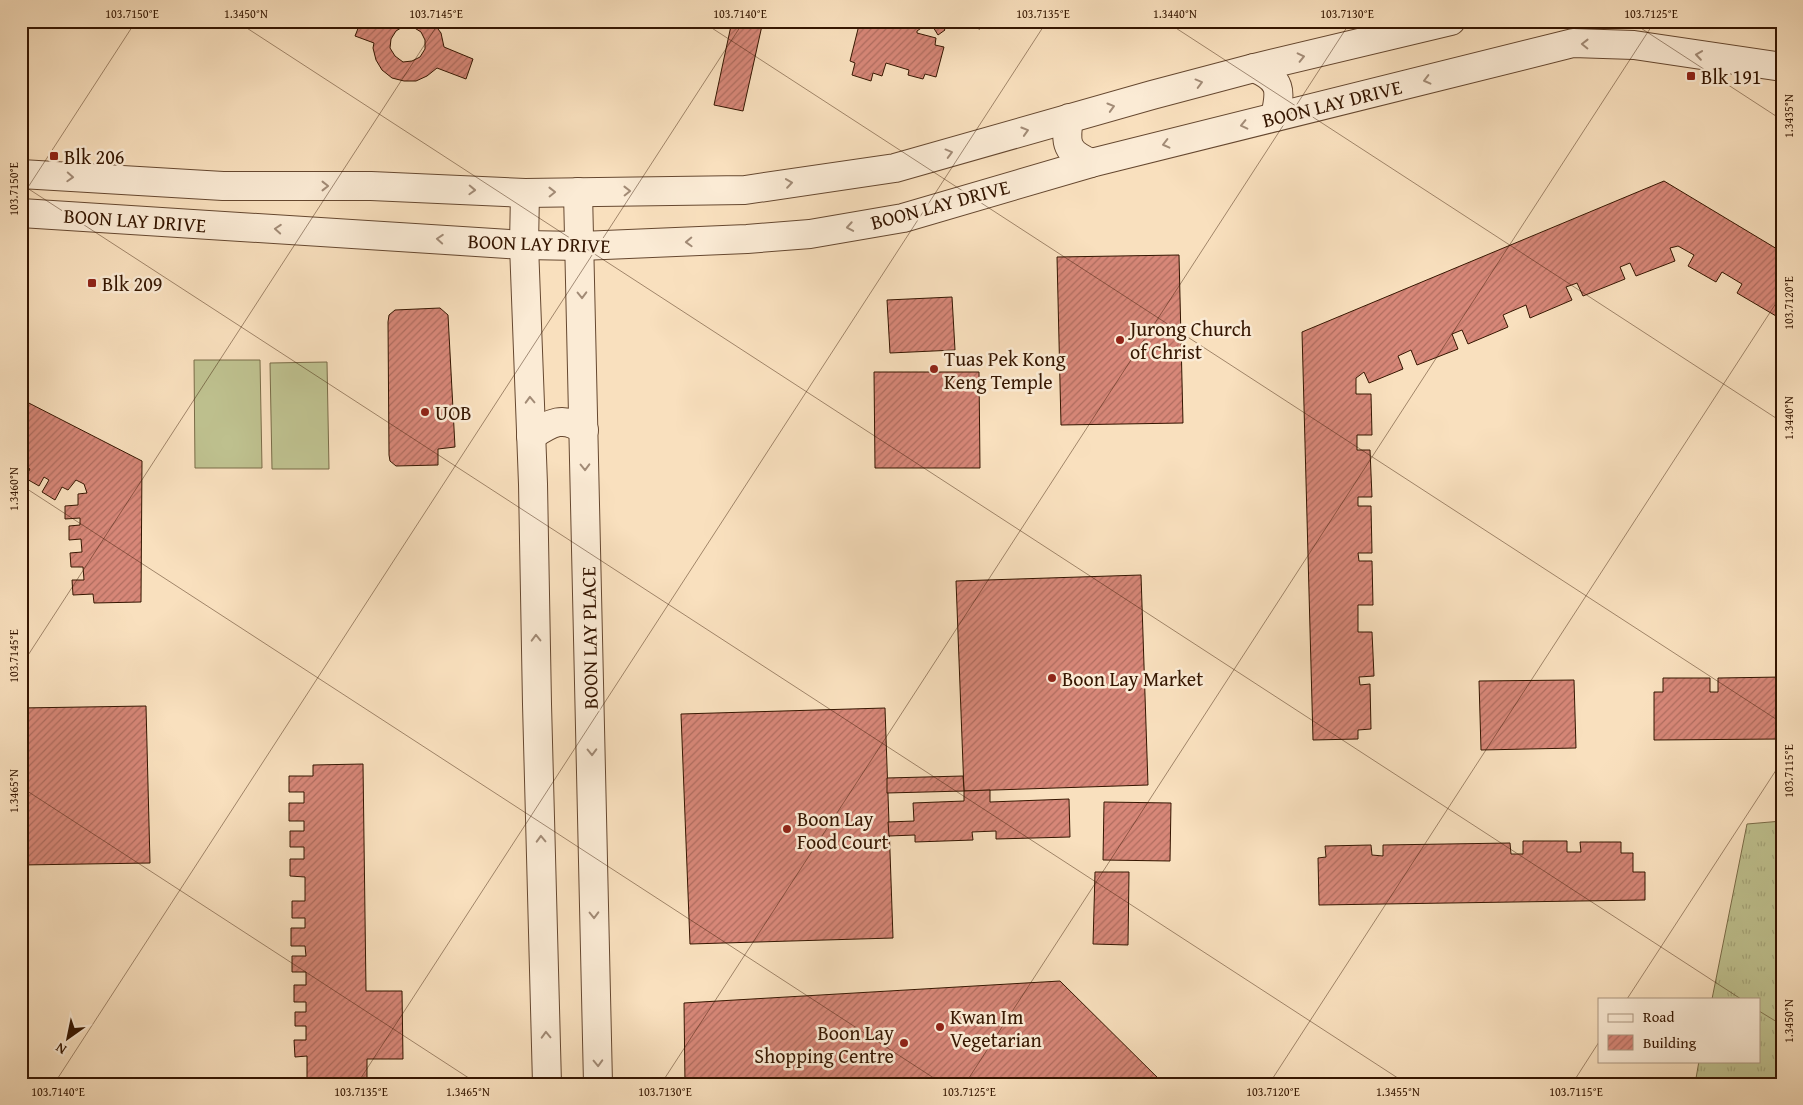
<svg xmlns="http://www.w3.org/2000/svg" width="1803" height="1105" viewBox="0 0 1803 1105" font-family="'Gentium Book Plus',serif">
<style>
.grass{fill:url(#grass-tufts);stroke:#7a6c48}
.pitch{fill:#bfc290;stroke:#7a6c48}
.building{fill:url(#building-hatch);stroke:#351601;fill-rule:evenodd}
.lines{fill:none;stroke-linecap:round;stroke-linejoin:round}
.minor-casing{stroke:#664830;stroke-width:30}
.minor{stroke:#fbebd5;stroke-width:28}
.oneway{stroke:#a28b76}
.ticks{fill:none;stroke:#351601;stroke-width:1;stroke-opacity:0.45}
.poi-dot{fill:#8f2418;stroke:#fbebd5;stroke-width:2}
.labels{text-anchor:middle;dominant-baseline:central;stroke-width:5;stroke-linejoin:round;paint-order:stroke}
.poi-label{font-size:20px;fill:#351601;stroke:#fbebd5;text-anchor:start}
.street-label{font-size:20px;fill:#351601;stroke:#fbebd5}
.neatline{fill:none;stroke:#351601;stroke-width:2}
.ticks-label{font-size:12px;text-anchor:middle;fill:#351601}
</style>
<defs>
<pattern id="grass-tufts" width="24" height="20" patternUnits="userSpaceOnUse" patternTransform="scale(1.25)"><rect width="24" height="20" fill="#bfc290"/><path d="M3 7l-1-3M5 7V3M7 7l1-3M15 17l-1-3M17 17v-4M19 17l1-3" fill="none" stroke="#a5a67a"/></pattern>
<pattern id="building-hatch" width="6" height="6" patternUnits="userSpaceOnUse" patternTransform="scale(1.25)"><rect width="6" height="6" fill="#d78778"/><path d="M-1 1l2-2M0 6l6-6M5 7l2-2" fill="none" stroke="#af6d60"/></pattern>
</defs>
<rect width="100%" height="100%" fill="#f9e0be"/>
<filter id="stains"><feTurbulence type="fractalNoise" baseFrequency=".004" numOctaves="4"/><feColorMatrix values="0 0 0 0 .2 0 0 0 0 .09 0 0 0 0 .02 0 0 0 .5 -.17"/></filter>
<radialGradient id="worn" r=".72"><stop offset=".6" stop-color="#630" stop-opacity="0"/><stop offset="1" stop-color="#630" stop-opacity=".3"/></radialGradient>
<path class="grass" d="M1782,821v263h-87l4,-23h60v-62h-47l35,-175z"/>
<g class="pitch">
<path d="M194,360h66l2,108h-67z"/>
<path d="M327,362l2,107h-57l-2,-106z"/>
</g>
<g class="building">
<path d="M361,21h17l4,2 2,-2h48l9,12 3,14 29,12 -7,20 -29,-11 -10,8 -11,5h-12l-12,-3 -10,-8 -6,-10 -3,-12 1,-5 -19,-7zM404,26l9,1 8,5 4,8v9l-5,8 -8,4 -9,1 -8,-6 -5,-8 1,-9 5,-8z"/>
<path d="M732,21h31l-20,90 -29,-6z"/>
<path d="M860,21l8,2v-2h38l4,3 4,-3h25l6,9 -7,5 -8,-13 -13,9v2l19,5 -1,7 9,2 -8,30 -11,-3 -2,5 -15,-4 1,-5 -23,-7 -4,13 -9,-3 -2,8 -19,-6 3,-12 -5,-2z"/>
<path d="M967,21h28l-1,6 -13,-3 -1,5 -14,-3z"/>
<path d="M1664,181l118,71v55l-6,9 -39,-23 5,-9 -20,-12 -6,10 -28,-16 6,-11 -16,-9 -8,2 5,13 -39,15 -6,-13 -10,4 5,12 -42,17 -6,-13 -11,4 6,13 -42,18 -4,-13 -23,10 5,12 -40,17 -6,-14 -10,4 6,15 -41,16 -6,-15 -13,6 5,13 -34,14 -5,-11 -8,6v16h15l1,41h-15v15h13l2,47h-14v9h13l1,47h-14l1,8h13l1,44h-15v27h14l2,44 -15,1 1,8 10,-1 1,45 -13,1v9l-45,1 -11,-408z"/>
<path d="M1179,255l4,168 -122,2 -4,-168z"/>
<path d="M952,297l3,53 -65,3 -3,-53z"/>
<path d="M440,308l8,7 7,132 -17,2v16l-42,1 -6,-5 -1,-6 -1,-133 1,-7 6,-5z"/>
<path d="M874,372h105l1,96h-105z"/>
<path d="M21,399l121,62 -1,141 -47,1 -1,-9 -20,1 -1,-15h12l-1,-13h-12l-1,-14 12,-1 -1,-13 -12,1v-14l11,-1v-7l-15,1v-13l13,-1v-11l9,-1 -3,-9 -8,-4 -8,10 -6,-3 -7,13 -13,-8 7,-12 -5,-3 -5,9 -14,-8 5,-9 -9,-5z"/>
<path d="M1141,575l7,210 -184,6 -8,-210z"/>
<path d="M1782,677v62l-128,1v-48h9v-14h47v14h8v-14z"/>
<path d="M1574,680l2,68 -95,2 -2,-69z"/>
<path d="M146,706l4,157 -129,2v-157z"/>
<path d="M885,708l8,230 -203,6 -9,-230z"/>
<path d="M363,764l3,227h36l1,68h-36v25h-72v-3h12v-25l-12,1 -1,-17h12v-14h-11v-14h11v-10h-12v-17h12v-13h-14v-16h14l-1,-10h-14v-18h14v-10h-13v-17h13v-24l-15,-1v-17h14v-12h-14v-16h14v-10h-15v-18h15v-11h-15v-16h24v-11z"/>
<path d="M963,776l1,15 -77,2v-15z"/>
<path d="M990,790v12l79,-3 1,38 -74,2v-8l-24,1 1,8 -58,2v-7l-26,1 -1,-14 26,-1 -1,-18 51,-2v-10z"/>
<path d="M1104,802l67,1 -1,58 -67,-1z"/>
<path d="M1523,841h44v11h14l-1,-10h41v11h12v19h12v28l-326,5 -1,-47 8,-1 -1,-11 46,-1 1,10 11,1v-11l127,-2 1,11h12z"/>
<path d="M1095,872h34l-1,73 -35,-1z"/>
<path d="M1060,981l104,103h-479l-1,-81z"/>
</g>
<g class="lines">
<defs>
<g id="minor">
<path d="M1254,68c28,12 27,22 21,49"/>
<path d="M1069,118c-4,26 -3,34 22,45"/>
<path d="M21,174l202,12h148l154,7 220,-3 150,-22 257,-73 102,-27 197,-47"/>
<path d="M578,192l20,892"/>
<path d="M525,193l-1,52 9,239 4,220 10,380"/>
<path d="M21,213l503,32 57,1 166,-7 63,-5 93,-16 188,-55 482,-120 61,2 148,22"/>
<path d="M531,436c20,-13 31,-21 53,-6"/>
</g>
</defs>
<use href="#minor" class="minor-casing"/>
<use href="#minor" class="minor"/>
</g>
<defs><path id="oneway-chevron" d="M-2-3.5L2.5 0L-2 3.5" fill="none" stroke-width="1.6" stroke-linecap="round" stroke-linejoin="round" transform="scale(1.25)"/></defs>
<g class="oneway">
<use href="#oneway-chevron" transform="translate(1585 44) rotate(-179)"/>
<use href="#oneway-chevron" transform="translate(1699 55) rotate(-172)"/>
<use href="#oneway-chevron" transform="translate(1301 57) rotate(-13)"/>
<use href="#oneway-chevron" transform="translate(1427 80) rotate(166)"/>
<use href="#oneway-chevron" transform="translate(1199 83) rotate(-15)"/>
<use href="#oneway-chevron" transform="translate(1111 107) rotate(-16)"/>
<use href="#oneway-chevron" transform="translate(1244 125) rotate(167)"/>
<use href="#oneway-chevron" transform="translate(1025 131) rotate(-17)"/>
<use href="#oneway-chevron" transform="translate(1166 144) rotate(166)"/>
<use href="#oneway-chevron" transform="translate(949 153) rotate(-15)"/>
<use href="#oneway-chevron" transform="translate(70 177) rotate(3)"/>
<use href="#oneway-chevron" transform="translate(789 183) rotate(-8)"/>
<use href="#oneway-chevron" transform="translate(325 186)"/>
<use href="#oneway-chevron" transform="translate(472 190) rotate(2)"/>
<use href="#oneway-chevron" transform="translate(627 191) rotate(-1)"/>
<use href="#oneway-chevron" transform="translate(552 192) rotate(-1)"/>
<use href="#oneway-chevron" transform="translate(850 227) rotate(170)"/>
<use href="#oneway-chevron" transform="translate(278 229) rotate(-176)"/>
<use href="#oneway-chevron" transform="translate(440 239) rotate(-176)"/>
<use href="#oneway-chevron" transform="translate(689 242) rotate(178)"/>
<use href="#oneway-chevron" transform="translate(582 295) rotate(89)"/>
<use href="#oneway-chevron" transform="translate(530 400) rotate(-92)"/>
<use href="#oneway-chevron" transform="translate(585 467) rotate(89)"/>
<use href="#oneway-chevron" transform="translate(536 638) rotate(-91)"/>
<use href="#oneway-chevron" transform="translate(592 752) rotate(89)"/>
<use href="#oneway-chevron" transform="translate(541 839) rotate(-92)"/>
<use href="#oneway-chevron" transform="translate(594 915) rotate(89)"/>
<use href="#oneway-chevron" transform="translate(546 1035) rotate(-92)"/>
<use href="#oneway-chevron" transform="translate(598 1063) rotate(88)"/>
</g>
<path class="ticks" d="M236,21l1505,978M701,21l1081,702M1165,21l617,401M1630,21l152,99M21,184l1386,900M21,198l115,-177M21,485l922,599M21,666l419,-645M21,787l457,297M1627,999l155,-238M1759,1011l23,14M54,1084l690,-1063M357,1084l690,-1063M661,1084l690,-1063M965,1084l690,-1063M1269,1084l513,-790M1572,1084l27,-42"/>
<g class="poi-dot">
<rect x="1686" y="71" width="10" height="10" rx="2.5"/>
<rect x="49" y="151" width="10" height="10" rx="2.5"/>
<rect x="87" y="278" width="10" height="10" rx="2.5"/>
<circle cx="1120" cy="340" r="5"/>
<circle cx="934" cy="369" r="5"/>
<circle cx="425" cy="412" r="5"/>
<circle cx="1052" cy="678" r="5"/>
<circle cx="787" cy="829" r="5"/>
<circle cx="940" cy="1027" r="5"/>
<circle cx="904" cy="1043" r="5"/>
</g>
<g class="labels">
<g class="poi-label">
<text x="1701" y="76">Blk 191</text>
<text x="64" y="156">Blk 206</text>
<text x="102" y="283">Blk 209</text>
<text x="1130" y="328">Jurong Church<tspan x="1130" dy="23">of Christ</tspan></text>
<text x="944" y="358">Tuas Pek Kong<tspan x="944" dy="23">Keng Temple</tspan></text>
<text x="435" y="412">UOB</text>
<text x="1062" y="678">Boon Lay Market</text>
<text x="797" y="818">Boon Lay<tspan x="797" dy="23">Food Court</tspan></text>
<text x="950" y="1016">Kwan Im<tspan x="950" dy="23">Vegetarian</tspan></text>
<text x="894" y="1032" text-anchor="end">Boon Lay<tspan x="894" dy="23">Shopping Centre</tspan></text>
</g>
<g class="street-label">
<text transform="translate(1332 103) rotate(-14)">BOON LAY DRIVE</text>
<text transform="translate(940 204) rotate(-15)">BOON LAY DRIVE</text>
<text transform="translate(135 220) rotate(4)">BOON LAY DRIVE</text>
<text transform="translate(539 243) rotate(2)">BOON LAY DRIVE</text>
<text transform="translate(589 638) rotate(-91)">BOON LAY PLACE</text>
</g>
</g>
<rect width="1803" height="1105" fill="none" stroke="#f9e0be" stroke-width="55"/>
<rect x="1598" y="998" width="162" height="65" fill="#fbebd5" stroke="#ac9680"/>
<rect x="1608" y="1014" width="25" height="8" fill="#fbebd5" stroke="#ac9680"/>
<text x="1643" y="1022" font-size="15" fill="#351601">Road</text>
<rect x="1608" y="1035" width="25" height="15" fill="url(#building-hatch)" stroke="#ac9680"/>
<text x="1643" y="1048" font-size="15" fill="#351601">Building</text>
<g transform="translate(68 1038) rotate(213)" stroke="#fbebd5" stroke-width="4" paint-order="stroke">
<path d="M0-4L9 19L0 12L-9 19Z" fill="#351601"/>
<text y="-8" font-size="14" font-weight="bold" text-anchor="middle" fill="#351601">N</text>
</g>
<rect x="28" y="28" width="1748" height="1050" class="neatline"/>
<g class="ticks-label">
<text x="132" y="18">103.7150°E</text>
<text x="246" y="18">1.3450°N</text>
<text x="436" y="18">103.7145°E</text>
<text x="740" y="18">103.7140°E</text>
<text x="1043" y="18">103.7135°E</text>
<text x="1175" y="18">1.3440°N</text>
<text x="1347" y="18">103.7130°E</text>
<text x="1651" y="18">103.7125°E</text>
<text transform="translate(1789 116) rotate(-90)" y="4">1.3435°N</text>
<text transform="translate(14 189) rotate(-90)" y="4">103.7150°E</text>
<text transform="translate(1789 303) rotate(-90)" y="4">103.7120°E</text>
<text transform="translate(1789 418) rotate(-90)" y="4">1.3440°N</text>
<text transform="translate(14 489) rotate(-90)" y="4">1.3460°N</text>
<text transform="translate(14 656) rotate(-90)" y="4">103.7145°E</text>
<text transform="translate(1789 771) rotate(-90)" y="4">103.7115°E</text>
<text transform="translate(14 791) rotate(-90)" y="4">1.3465°N</text>
<text transform="translate(1789 1021) rotate(-90)" y="4">1.3450°N</text>
<text x="58" y="1096">103.7140°E</text>
<text x="361" y="1096">103.7135°E</text>
<text x="468" y="1096">1.3465°N</text>
<text x="665" y="1096">103.7130°E</text>
<text x="969" y="1096">103.7125°E</text>
<text x="1273" y="1096">103.7120°E</text>
<text x="1398" y="1096">1.3455°N</text>
<text x="1576" y="1096">103.7115°E</text>
</g>
<rect width="100%" height="100%" filter="url(#stains)"/>
<rect width="100%" height="100%" fill="url(#worn)"/>
</svg>
